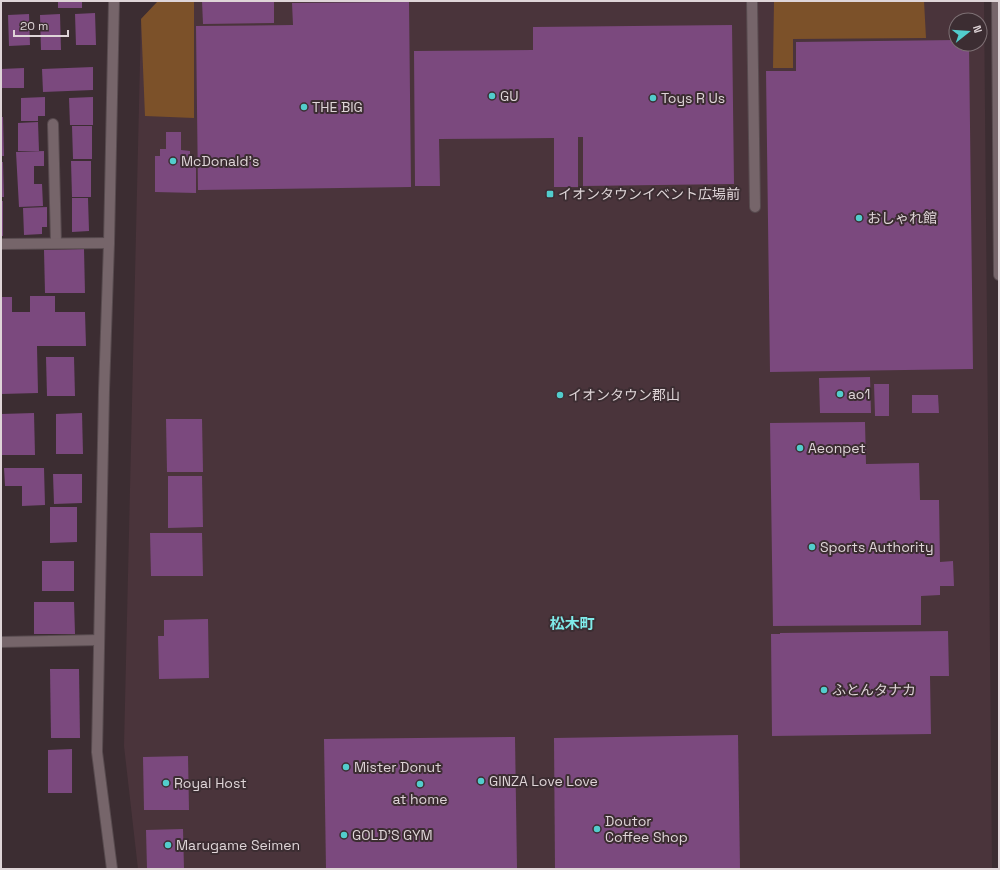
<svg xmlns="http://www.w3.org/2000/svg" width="1000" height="870" viewBox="0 0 1000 870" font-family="'Space Grotesk','Noto Sans JP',sans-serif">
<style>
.built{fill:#4a343b;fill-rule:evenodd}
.green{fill:#7c5129}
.building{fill:#7b497e}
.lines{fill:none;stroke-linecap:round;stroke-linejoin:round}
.service-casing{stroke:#584b4f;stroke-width:12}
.minor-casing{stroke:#584b4f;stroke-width:12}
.tertiary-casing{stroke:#584b4f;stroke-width:12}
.service{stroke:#76656a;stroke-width:10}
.minor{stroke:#76656a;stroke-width:10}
.tertiary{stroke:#76656a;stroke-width:10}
.poi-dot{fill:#52cdcd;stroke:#3c2d32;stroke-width:1.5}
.labels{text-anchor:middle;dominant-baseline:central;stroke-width:4;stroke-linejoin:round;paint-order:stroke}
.poi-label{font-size:14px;fill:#dfd5d8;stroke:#3c2d32;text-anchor:start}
.neighbourhood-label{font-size:15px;font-weight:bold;fill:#7febea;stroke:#3c2d32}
</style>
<rect width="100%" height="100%" fill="#3c2d32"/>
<path class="built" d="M158,1h826l8,868h-854l-14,-123 17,-727zM956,20h24v24h-24z"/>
<g class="green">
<path d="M158,1h36v117l-49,-2 -4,-97z"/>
<path d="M774,1h150l2,37 -133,1v29h-20z"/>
</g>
<g class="building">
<rect x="58" y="1" width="24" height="7"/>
<path d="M202,1h72v22l-71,1z"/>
<path d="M409,2l2,185 -213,3 -2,-164 97,-1 -1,-22z"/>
<path d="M95,13l1,32h-20l-1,-31z"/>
<path d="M29,14l1,31 -21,1 -1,-31z"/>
<path d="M60,14l1,36h-20l-1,-35z"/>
<path d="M732,25l2,159 -151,2v-49h-5v50h-24v-49l-115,1 1,47h-25l-1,-135 119,-1v-23z"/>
<path d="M956,40v4h13l4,325 -203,3 -4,-301h30v-29z"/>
<path d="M93,67v23l-50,2 -1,-23z"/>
<path d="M24,68v20h-23v-19z"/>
<path d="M45,97v19h-7v5h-17v-23z"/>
<path d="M93,97v28h-23l-1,-27z"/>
<path d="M1,117h2l1,39h-3z"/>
<path d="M38,122l1,29h-21v-28z"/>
<path d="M72,126h20v33h-19z"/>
<path d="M166,132h15v18l9,1v15l6,1v26l-41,-1v-36h5v-7h6z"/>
<path d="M44,151v15h-10v18h8l1,22 -24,1 -3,-55z"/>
<path d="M71,161h20v36h-19z"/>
<path d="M1,162h2l1,35h-3z"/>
<path d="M72,198h16l1,33 -17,1z"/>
<rect x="1" y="201" width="2" height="35"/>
<path d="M47,207v20h-5v7l-18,1 -1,-27z"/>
<path d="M84,249l1,44h-40l-1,-43z"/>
<path d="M30,296h25v16h30l1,34h-49l1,47 -37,1v-97h11v15h18z"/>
<path d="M46,357h28l1,39h-28z"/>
<path d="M870,377l1,36h-51l-1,-35z"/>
<path d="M874,384h15v32h-14z"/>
<path d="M912,395h26l1,18h-27z"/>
<path d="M34,413l1,42h-34v-41z"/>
<path d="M82,413l1,41h-27v-40z"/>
<path d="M166,419h36l1,53h-36z"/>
<path d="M865,422l1,42 53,-1 1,37h19l1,62 13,-1 1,25h-14v9l-19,1v29l-148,1 -3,-203z"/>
<path d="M4,468h40l1,37 -23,1v-20h-17z"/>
<path d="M53,474h29v29l-28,1z"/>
<path d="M168,476h34l1,51 -35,1z"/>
<path d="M50,507h27v35l-27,1z"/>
<path d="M150,533h52l1,43h-52z"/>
<rect x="42" y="561" width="32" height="30"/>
<path d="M34,602h40l1,32h-41z"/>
<path d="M208,619l1,59 -50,1 -1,-43h6v-16z"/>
<path d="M948,631l1,45h-19l1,58 -159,2 -1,-102h9v-1z"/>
<path d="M50,669h29l1,69h-29z"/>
<path d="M738,735l2,134h-185l-1,-131z"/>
<path d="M515,737l2,132h-191l-2,-130z"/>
<path d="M72,749v44h-24v-43z"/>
<path d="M188,756l1,54h-45l-1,-53z"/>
<path d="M183,829l1,40h-37l-1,-39z"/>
</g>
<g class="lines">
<defs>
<path id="service" d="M752,1l3,206"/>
<g id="minor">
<path d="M53,124l3,119"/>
<path d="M1,244l108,-1"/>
<path d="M1,642l98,-2"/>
</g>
<g id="tertiary">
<path d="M997,1l2,274"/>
<path d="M112,869l-15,-117 7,-361 5,-148 5,-242"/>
</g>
</defs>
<use href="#service" class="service-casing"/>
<use href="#minor" class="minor-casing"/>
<use href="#tertiary" class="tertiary-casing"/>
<use href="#service" class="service"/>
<use href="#minor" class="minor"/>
<use href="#tertiary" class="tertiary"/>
</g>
<g class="poi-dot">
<circle cx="492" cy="96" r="4"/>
<circle cx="653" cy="98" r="4"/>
<circle cx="304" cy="107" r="4"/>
<circle cx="173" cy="161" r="4"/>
<rect x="546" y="190" width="8" height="8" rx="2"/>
<circle cx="859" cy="218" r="4"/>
<circle cx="840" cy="394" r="4"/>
<circle cx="560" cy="395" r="4"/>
<circle cx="800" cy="448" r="4"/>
<circle cx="812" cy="547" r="4"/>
<circle cx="824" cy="690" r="4"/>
<circle cx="346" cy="767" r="4"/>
<circle cx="481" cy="781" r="4"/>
<circle cx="166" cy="783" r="4"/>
<circle cx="420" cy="784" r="4"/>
<circle cx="597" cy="829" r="4"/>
<circle cx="344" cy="835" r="4"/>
<circle cx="168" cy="845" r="4"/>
</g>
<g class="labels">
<g class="poi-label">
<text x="500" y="96">GU</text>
<text x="661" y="98">Toys R Us</text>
<text x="312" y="107">THE BIG</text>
<text x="181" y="161">McDonald's</text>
<text x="558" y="194">イオンタウンイベント広場前</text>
<text x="867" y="218">おしゃれ館</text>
<text x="848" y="394">ao1</text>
<text x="568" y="395">イオンタウン郡山</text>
<text x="808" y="448">Aeonpet</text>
<text x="820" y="547">Sports Authority</text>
<text x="832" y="690">ふとんタナカ</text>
<text x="354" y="767">Mister Donut</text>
<text x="489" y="781">GINZA Love Love</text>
<text x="174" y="783">Royal Host</text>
<text x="420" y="799" text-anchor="middle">at home</text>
<text x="605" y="821">Doutor<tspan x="605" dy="16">Coffee Shop</tspan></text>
<text x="352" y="835">GOLD'S GYM</text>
<text x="176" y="845">Marugame Seimen</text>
</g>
<g class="neighbourhood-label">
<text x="572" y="623">松木町</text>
</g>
</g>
<rect width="1000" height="870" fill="none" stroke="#dfd5d8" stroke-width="4"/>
<g transform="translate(968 32) rotate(73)"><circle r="19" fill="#3c2d32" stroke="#7d7074"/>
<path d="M0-3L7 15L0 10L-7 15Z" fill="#52cdcd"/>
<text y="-6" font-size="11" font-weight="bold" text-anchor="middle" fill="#dfd5d8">N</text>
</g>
<path d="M14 30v6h54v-6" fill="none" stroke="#dfd5d8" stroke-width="2"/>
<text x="20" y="30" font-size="12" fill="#dfd5d8" stroke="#3c2d32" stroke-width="3" paint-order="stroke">20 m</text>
</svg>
